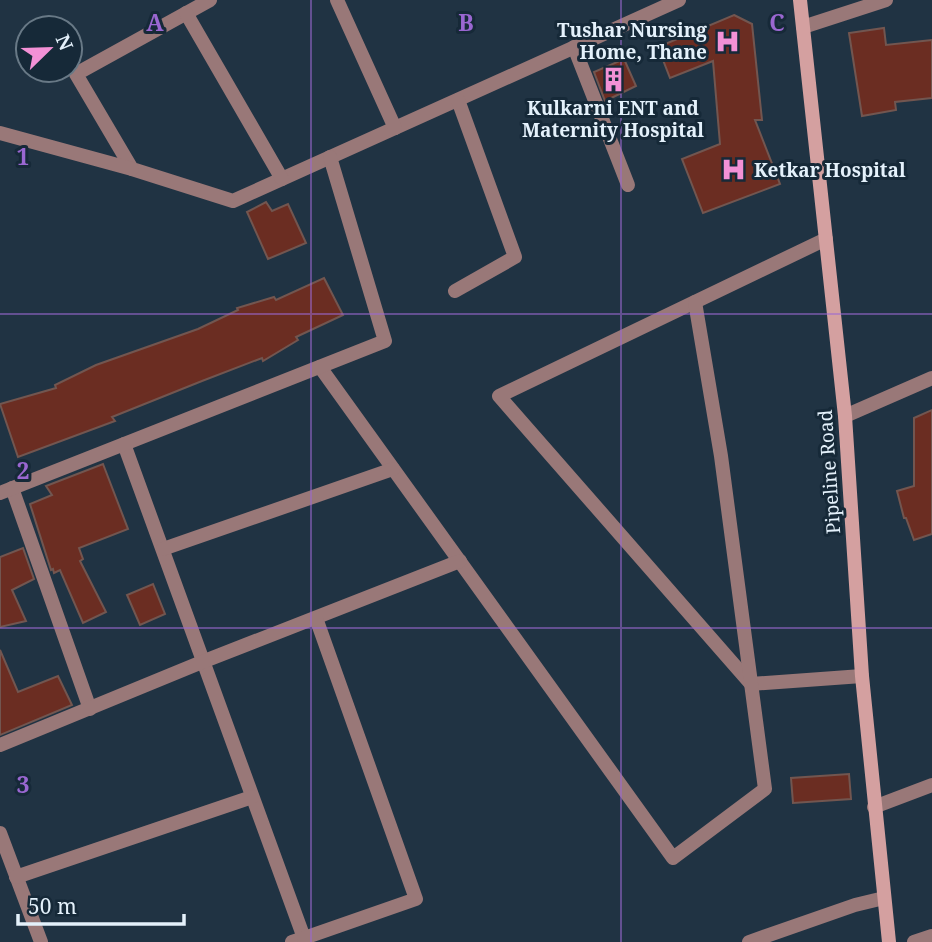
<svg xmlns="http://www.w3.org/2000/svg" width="932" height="942" viewBox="0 0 932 942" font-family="'Noto Serif',serif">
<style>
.building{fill:#6b2d22;stroke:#725650;stroke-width:2}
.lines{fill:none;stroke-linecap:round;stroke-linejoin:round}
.minor{stroke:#997878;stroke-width:14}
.secondary{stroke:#d4a0a0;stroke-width:14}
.grid{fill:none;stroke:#9a67d1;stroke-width:2;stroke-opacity:0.55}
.labels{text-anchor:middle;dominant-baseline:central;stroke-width:6;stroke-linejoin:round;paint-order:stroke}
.poi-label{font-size:19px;font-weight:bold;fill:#e4f1fb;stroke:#162938;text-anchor:end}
.street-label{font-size:19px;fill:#e4f1fb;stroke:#162938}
.grid-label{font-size:23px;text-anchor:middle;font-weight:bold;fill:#9a67d1;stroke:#162938;stroke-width:6;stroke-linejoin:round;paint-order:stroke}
</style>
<rect width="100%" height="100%" fill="#203343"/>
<g class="building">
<path d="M734,15l18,9 10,96h-7l25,64 -77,29 -21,-54 38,-15 -7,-83 -43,17 -12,-31z"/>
<path d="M884,28l2,17 46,-5v58l-37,4 1,8 -34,6 -13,-83z"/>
<path d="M624,59l12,27 -31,15 -11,-29z"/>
<path d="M266,202l6,9 16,-7 18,39 -38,16 -21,-47z"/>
<path d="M324,278l19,37 -47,22 2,3 -35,21 -1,-3 -60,23 -90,36 3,4 -97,36 -18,-53 56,-16 -1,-3 41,-20 102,-36 40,-19 -1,-2 37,-11 2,3z"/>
<path d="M932,410v124l-18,6 -8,-22h-2l-7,-27 17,-5v-68z"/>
<path d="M103,464l25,65 -49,19 4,11 -3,2 26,51 -23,11 -23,-53 -6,3 -1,-4 -2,1 -21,-66 22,-9 -6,-9z"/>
<path d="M23,548l11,31 -22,11 14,31 -26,6v-70z"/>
<path d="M153,584l12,30 -25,11 -13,-30z"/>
<path d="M0,650l18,42 40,-16 14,29 -72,30z"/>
<path d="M849,774l2,25 -58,4 -2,-25z"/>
</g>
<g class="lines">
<g class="minor">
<path d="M210,0l-134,74 56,95 101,32 446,-201"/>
<path d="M337,0l58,128"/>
<path d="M186,13l96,166"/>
<path d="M803,27l83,-27"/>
<path d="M574,47l54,138"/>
<path d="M0,133l132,36"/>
<path d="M826,239l-327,157 252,288 111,-8"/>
<path d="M455,291l60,-34 -57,-157"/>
<path d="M320,367l353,491 92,-69 -44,-333 -26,-154"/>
<path d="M845,416l87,-38"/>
<path d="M124,444l180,494 -12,4"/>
<path d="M12,488l78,221"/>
<path d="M0,493l385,-152 -55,-184"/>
<path d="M163,549l230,-80"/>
<path d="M0,745l202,-83 258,-101"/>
<path d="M874,807l58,-22"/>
<path d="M0,833l41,109"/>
<path d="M16,877l236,-80"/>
<path d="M304,938l112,-39 -100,-281"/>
<path d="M749,942l106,-37 29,-7"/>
<path d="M914,942l18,-6"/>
</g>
<path class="secondary" d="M800,0l45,416 17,260 27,266"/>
</g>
<path class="grid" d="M311,0v942M621,0v942M0,314h932M0,628h932"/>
<defs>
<symbol id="hospital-bare" viewBox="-9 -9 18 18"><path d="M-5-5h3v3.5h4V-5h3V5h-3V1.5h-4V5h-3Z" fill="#f391d6" stroke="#162938" stroke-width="2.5" paint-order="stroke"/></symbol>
<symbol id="building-bare" viewBox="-9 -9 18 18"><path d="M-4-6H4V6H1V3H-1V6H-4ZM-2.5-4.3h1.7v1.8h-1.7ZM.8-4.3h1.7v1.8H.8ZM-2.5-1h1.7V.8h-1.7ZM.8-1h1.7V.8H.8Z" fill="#f391d6" stroke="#162938" stroke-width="2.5" paint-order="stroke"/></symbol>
</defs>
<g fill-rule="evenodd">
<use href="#hospital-bare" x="710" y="24" width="35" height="35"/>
<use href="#building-bare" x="596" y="62" width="35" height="35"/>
<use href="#hospital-bare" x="716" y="152" width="35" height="35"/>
</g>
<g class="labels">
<g class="poi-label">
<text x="707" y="30">Tushar Nursing<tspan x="707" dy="22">Home, Thane</tspan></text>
<text x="613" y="108" text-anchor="middle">Kulkarni ENT and<tspan x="613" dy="22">Maternity Hospital</tspan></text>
<text x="754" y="170" text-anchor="start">Ketkar Hospital</text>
</g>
<g class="street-label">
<text transform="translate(829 472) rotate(-94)">Pipeline Road</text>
</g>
</g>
<g class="grid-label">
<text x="155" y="31">A</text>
<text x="466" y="31">B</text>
<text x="777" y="31">C</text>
<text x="23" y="165">1</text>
<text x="23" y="479">2</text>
<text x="23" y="793">3</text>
</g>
<g transform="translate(49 49) rotate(67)"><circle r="33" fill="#162938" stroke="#687986" stroke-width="2"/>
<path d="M0-5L12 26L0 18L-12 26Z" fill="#f391d6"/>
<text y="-10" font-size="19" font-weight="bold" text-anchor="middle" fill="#e4f1fb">N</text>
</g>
<path d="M18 914v10h166v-10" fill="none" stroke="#e4f1fb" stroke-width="3.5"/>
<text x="28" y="914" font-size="21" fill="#e4f1fb" stroke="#162938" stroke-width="5" paint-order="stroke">50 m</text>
</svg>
